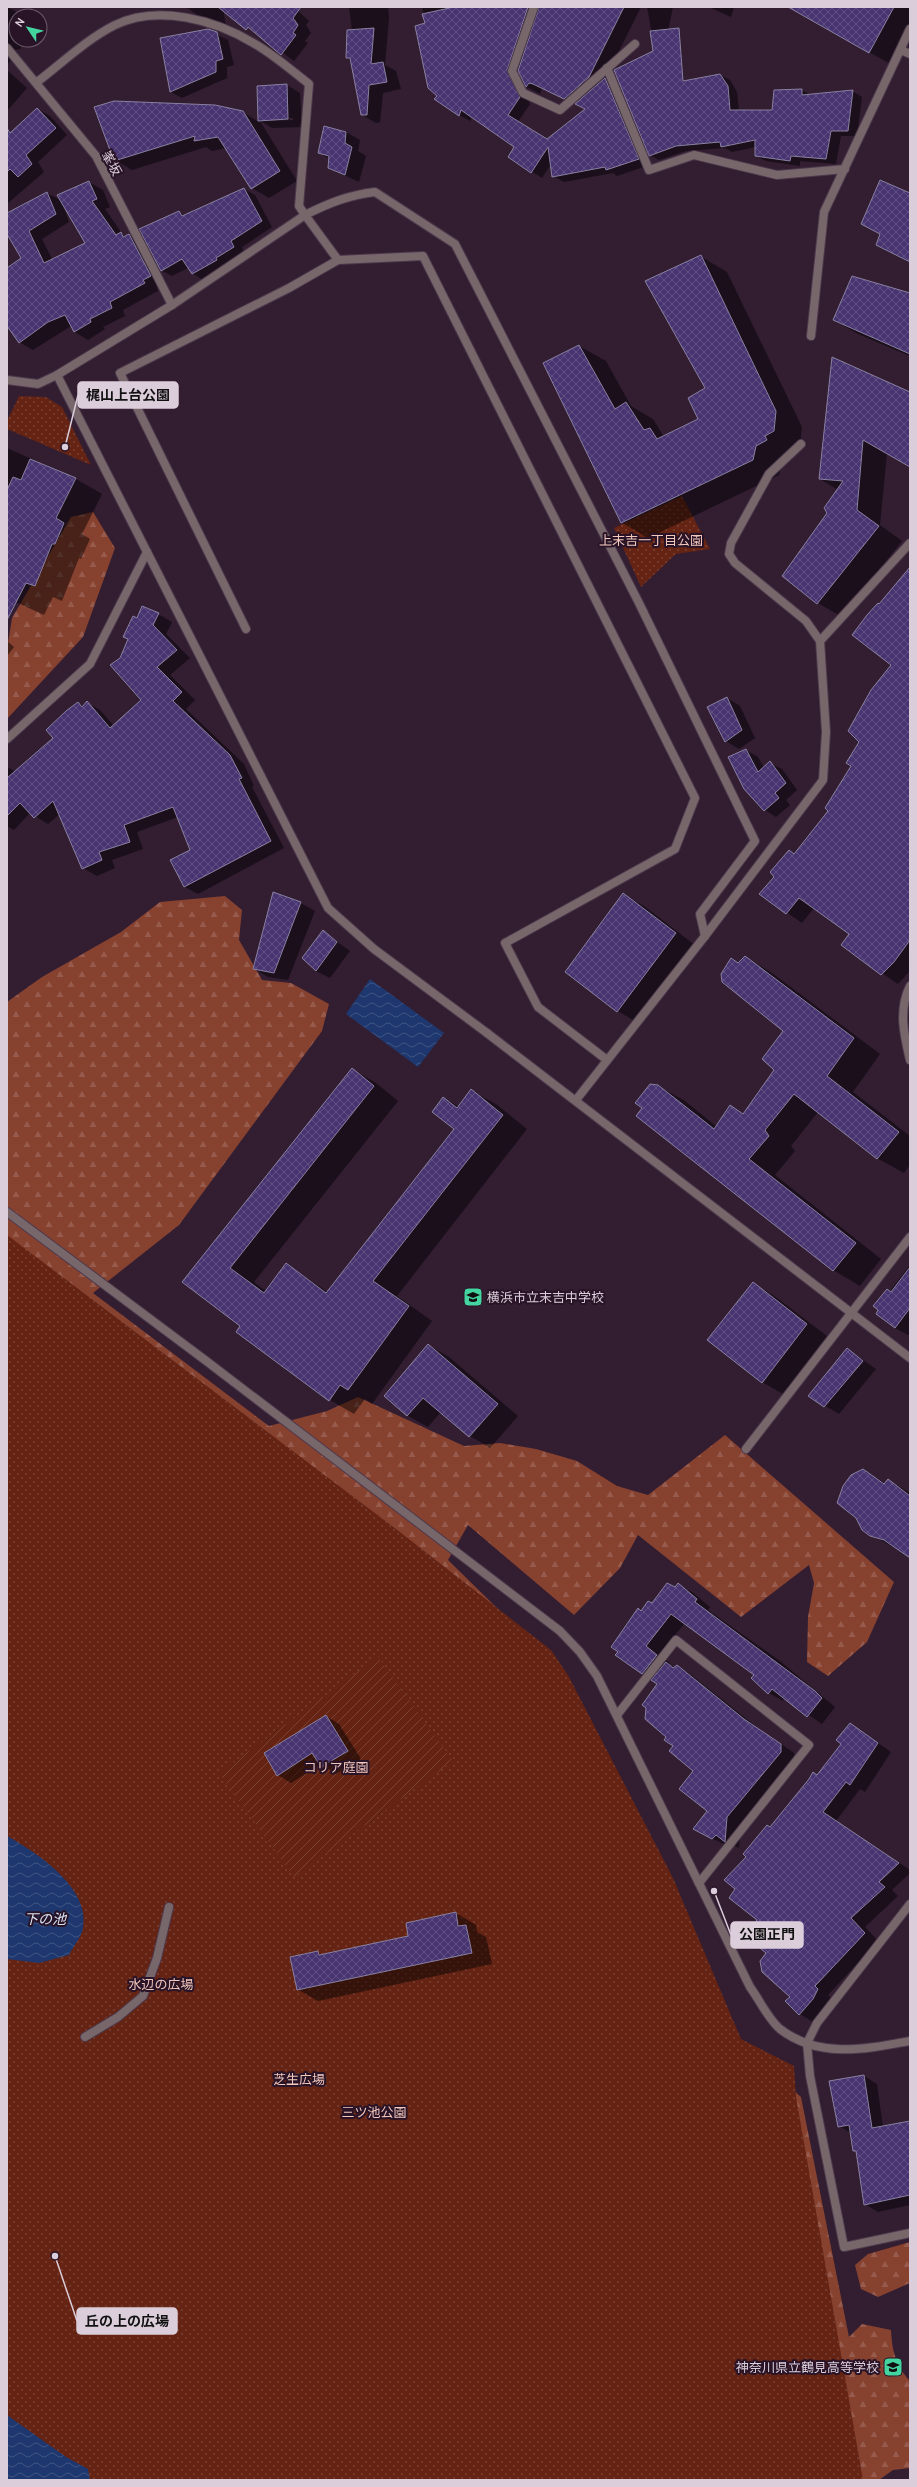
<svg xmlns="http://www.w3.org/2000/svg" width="917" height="2487" viewBox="0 0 917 2487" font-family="Cabin,'Noto Sans JP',sans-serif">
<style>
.forest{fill:url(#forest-firs)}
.park{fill:url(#park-dots)}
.garden{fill:url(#garden-furrows)}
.water{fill:url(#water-waves)}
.shadow{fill:#0007;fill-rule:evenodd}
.building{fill:url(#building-cross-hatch);stroke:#8981a1}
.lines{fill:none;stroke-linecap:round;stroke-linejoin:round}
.service-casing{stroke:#4d394c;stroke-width:10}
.pedestrian-casing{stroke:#4d394c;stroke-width:10}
.minor-casing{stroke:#4d394c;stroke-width:10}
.tertiary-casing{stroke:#4d394c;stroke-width:10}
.service{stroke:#77676b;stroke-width:8}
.pedestrian{stroke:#77676b;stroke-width:8}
.minor{stroke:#77676b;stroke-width:8}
.tertiary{stroke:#77676b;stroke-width:8}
.labels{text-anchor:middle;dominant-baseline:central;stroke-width:4;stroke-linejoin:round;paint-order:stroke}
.street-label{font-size:13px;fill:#dbcdda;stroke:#281327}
.park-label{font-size:13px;fill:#f3c7bc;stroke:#281327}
.poi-label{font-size:13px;fill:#dbcdda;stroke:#281327;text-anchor:start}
.water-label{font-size:14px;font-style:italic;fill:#d7e1f2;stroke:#281327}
.leader{fill:none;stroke:#dbcdda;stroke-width:1.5}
.callout-dot{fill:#dbcdda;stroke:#281327;stroke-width:1.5}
.callout{fill:#dbcdda;stroke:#dbcdda;stroke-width:1.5}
.callout-label{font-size:14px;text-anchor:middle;font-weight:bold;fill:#111}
</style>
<defs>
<pattern id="forest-firs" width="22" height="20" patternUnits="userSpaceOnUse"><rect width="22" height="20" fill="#87412f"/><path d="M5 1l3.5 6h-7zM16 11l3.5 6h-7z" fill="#975b4d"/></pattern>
<pattern id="park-dots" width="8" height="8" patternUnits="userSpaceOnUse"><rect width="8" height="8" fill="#642313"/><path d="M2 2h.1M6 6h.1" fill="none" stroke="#7a4235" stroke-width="1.8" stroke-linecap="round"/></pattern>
<pattern id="garden-furrows" width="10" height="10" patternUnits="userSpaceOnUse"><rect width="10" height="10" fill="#642313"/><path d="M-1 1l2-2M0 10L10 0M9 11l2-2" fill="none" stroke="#7a4235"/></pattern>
<pattern id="water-waves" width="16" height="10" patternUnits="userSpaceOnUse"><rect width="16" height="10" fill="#1e386f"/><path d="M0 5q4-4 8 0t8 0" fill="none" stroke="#3e5483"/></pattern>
<pattern id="building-cross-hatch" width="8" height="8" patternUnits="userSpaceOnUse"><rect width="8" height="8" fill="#473470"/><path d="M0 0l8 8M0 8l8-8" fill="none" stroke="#615084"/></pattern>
</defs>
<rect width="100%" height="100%" fill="#321d31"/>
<g class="forest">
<path d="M93,512l22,36 -32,89 -76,82v-70l5,-31 59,-101z"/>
<path d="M225,896l17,14 -3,30 23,40 29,3 38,21 -7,27 -143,194 -86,68 176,133 58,-15 31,-14 106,49 36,-3 36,6 41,12 40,25 31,9 77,-60 169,147 -27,60 -39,34 -21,-14 1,-45 6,-34 -5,-18 -68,52 -103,-82 -18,33 -46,47 -106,-90 -20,35 101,99 -58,274 267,125 43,39 48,240 13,-13 29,6c1,21 5,36 19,51v87l-17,2 -14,10h-725l-147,-521v-957l35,-25 79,-45 39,-30z"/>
<path d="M910,2242v41l-32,14 -17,-8 -6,-24 13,-11z"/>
</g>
<g class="park">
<path d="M19,396l27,1 16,10 29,58 -84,-36v-8z"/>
<path d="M682,496l28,53 -34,5 -35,33 -27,-59z"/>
<path d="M7,1235l389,294 155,121 17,25 105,203 68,161 53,27 2,31 67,383h-856z"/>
</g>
<path class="garden" d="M378,1657l75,104 -159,116 -75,-104z"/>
<g class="water">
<path d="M370,979l74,54 -26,34 -72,-53z"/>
<path d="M7,1836c29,16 84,52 76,92 -1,8 -10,19 -14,27l-30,8 -32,-4z"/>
<path d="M7,2415l59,42 22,12 2,11h-83z"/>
</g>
<g class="shadow">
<path d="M7,7l17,9h-8v24h11l-7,9 -5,1 -2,7 -6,8z"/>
<path d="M186,7h116l-4,4 11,10 -3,4 5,8 -6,8 3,2 -14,18 -71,-52 3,17 -21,-6z"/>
<path d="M349,7h39l1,10 -4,48 11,6 5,18 -18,4 -3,29 -4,1 -14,-8 -11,-55 -4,-3 5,-26z"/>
<path d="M422,7h103l5,31 21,-31h90l-36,72 11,6 33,80 -32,11 -4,-3 -49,9 -11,-6 -2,-12 -9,14 -33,-21 7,-10 -44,-30 -2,4 -11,-6 -20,-20zM519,71l8,16 13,7 2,-6 44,22 -39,30 -29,-18 12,-18 -13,-26z"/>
<path d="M647,7h26l-7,34 -14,-7z"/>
<path d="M709,7h25l-3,10z"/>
<path d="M815,7h95v35l-14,25 -60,-33z"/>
<path d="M206,29l22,11 6,25 -7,2v11l-45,20 -11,-6 -10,-53z"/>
<path d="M7,70l20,18 -20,23z"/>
<path d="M720,75l10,5 7,12 2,19h34l29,-21 8,5 42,-4 10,6 -5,39h-16l-5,28 -36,-3v5l-34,-5 -10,-5v-9l-24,5 -7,-4 -39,3 -27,9 -9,-5 -3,-31z"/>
<path d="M287,85l13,8 2,34 -30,1 -12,-7 37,60 -28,17 -17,-10 -26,-40 -14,3 -6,-4 -74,23 -17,-10 128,-48 16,10 -1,-35zM293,118v2l-22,1v-2z"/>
<path d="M38,109l12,7 17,19 -29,27 6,10 -37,32v-66z"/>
<path d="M346,132l14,8 -2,11 8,5 -7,26 -30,-14 1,-9 -11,-6z"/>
<path d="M89,182l14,8 7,17 -5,2 18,26h6l14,8 21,41 -7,4 1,3 -35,19 2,6 -22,11 2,2 -17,11 -13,-8 -4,-6 -38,24 -14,-8 -12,-18v-55l16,-11 -16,-26v-19l40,-20 15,8zM63,205l23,39 -34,15 -10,-20 27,-17z"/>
<path d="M244,189l11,6 17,32 -30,20 2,6 -41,27 -11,-7 -4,-5 -16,8 -11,-6 18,-58 6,4z"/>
<path d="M910,194v69l-32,-18z"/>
<path d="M700,256l27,16 75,155 -2,19 -17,15 -4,14 -131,63 -27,-16 -42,-176 27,15 25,45 22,13 11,18 36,-17 6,-32zM654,436h2l5,7z"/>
<path d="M910,294v62l-52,-22 -24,-14z"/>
<path d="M910,393v73l-23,-13 -7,72 22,16 -60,76 -24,-14 -35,-27 46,-63 9,-23 -18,-11z"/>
<path d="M7,448l69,31 26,15 -20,40 8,5 -9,20 -2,-1 -17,43 -9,-4 -9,18 -37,-17z"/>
<path d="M910,570v401l-12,13 -56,-39 8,-11 -36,-26 -12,15 -42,-29 69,-83 23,-45 41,-101 -13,-60z"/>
<path d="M158,614l14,8 -6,12 24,24 -20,17 25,25 -9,9 58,55 10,22 -2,1 32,61 -86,46 -13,-7 7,-37 -14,-33 -41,15 6,17 -31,11 3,8 -18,8 -14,-8 -23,-54 -12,10 -18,-11 -16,17 -7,-4v-59l9,5 39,-34 23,-35 6,3 3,-3 13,7 14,16 29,-26 -22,-42 16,-39z"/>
<path d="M7,641l7,6 -7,9z"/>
<path d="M727,698l13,8 15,32 -16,11 -13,-8z"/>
<path d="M746,750l12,7 6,11 6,-5 12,6 15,21 -11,10 4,5 -14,12 -11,-7z"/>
<path d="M274,893l27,10 14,8 -27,69 -20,-3 -14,-8z"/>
<path d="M624,895l20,11 52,40 -58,77 -20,-12 -52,-39z"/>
<path d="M323,932l27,19 -20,27 -14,-7 -12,-13z"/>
<path d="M745,957l27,16 108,81 -27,38 57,44v29l-6,8 -27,-15 -59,-46 -27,34 4,5 -20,24 106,84 -21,27 -27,-16 -175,-184 27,15 32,26 14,-20 13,7 32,-44 9,-39 -46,-67z"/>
<path d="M352,1069l24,14 22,18 -144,181 13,10 20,-27 41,27 128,-163 -12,-31 15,9 12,-16 25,13 31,25 -130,167 35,25 -60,83 -7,-5 -11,15 -24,-14 -88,-74 -59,-44z"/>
<path d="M910,1265v70h-2l-13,-7 -5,-37z"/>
<path d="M753,1283l20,12 54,41 -44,58 -21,-12z"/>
<path d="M428,1345l21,12 69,59 -28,32 -20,-12 -29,-24 -13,15 -20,-11 -23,-20z"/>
<path d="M847,1349l29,20 -37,45 -30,-18z"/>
<path d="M863,1470l23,14 2,-4 22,13v63l-39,-21z"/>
<path d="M678,1585l14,7 18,15 -2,3 72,51 55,46 -13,17 -38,-26 -1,3 -14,-8 -14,-18 -70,-52 -26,31 11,9 -1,2 6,3 2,-2 13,8 68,54 36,25 1,7 -54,65 -2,23 -10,-5 -2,3 -19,-10v-25l-14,-40 -26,-35 -10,-52 -41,-29 25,-43z"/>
<path d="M326,1716l13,8 22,35 -25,15 -15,-10 -30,19 -13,-8z"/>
<path d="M851,1724l40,28 -26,40 -5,-3 -24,32 74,49v3l-18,17 6,6 -33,31 13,14 -50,54 3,3 -4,9 -14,15 -13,-8 -32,-61 -9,-33 -23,-31 12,-33 70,-80 24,-33z"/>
<path d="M456,1913l20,12 1,7 9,5 6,27 -174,37 -21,-12 21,-37 5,3 87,-18z"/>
<path d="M864,2076l13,8 6,43 27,-5v83l-32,7 -13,-8 -8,-52 -3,-2 -3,-17 -12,-7z"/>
</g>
<g class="building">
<path d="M218,7h83l-8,11 5,7 -5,8 3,2 -15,20 -33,-28 -2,3z"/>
<path d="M454,7h74l-21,63 13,27 -12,18 39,24 38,-30 -10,-5 30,-26 34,81 -33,11 -1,-3 -53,10 -4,-30 -17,26 -23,-16 6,-10 -53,-37 -2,6 -25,-17 3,-3 -9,-8 -13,-62 10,-3 -3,-9z"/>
<path d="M539,7h85l-35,70 -25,22 -31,-15 -4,-1 -3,4 -8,-16z"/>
<path d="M788,7h106l-25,46z"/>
<path d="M374,28l-3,36 12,-2 4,20 -18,3 -2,30h-6l-11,-57h-4l1,-28z"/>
<path d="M679,28l4,53 37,-7 8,12 2,24h42l2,-20 28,-1v6l51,-5 -5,41h-17l-5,28 -35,-3 -1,5 -35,-5v-16l-34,7 -1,-5 -44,4 -27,10 -35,-86 39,-19 -3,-20z"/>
<path d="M208,29l9,3 6,27 -7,2v11l-46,20 -10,-54z"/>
<path d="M287,84l1,35 -30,2 -1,-35z"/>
<path d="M114,101l101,4 28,6 37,60 -29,18 -33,-52 -24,4 1,-5 -81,25 -20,-54z"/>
<path d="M37,108l19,20 -30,27 6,9 -14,13 -8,-8 -3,3v-44l3,5z"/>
<path d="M324,126l22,6 -1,11 7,4 -7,28 -17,-7 1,-12 -11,-3z"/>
<path d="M880,180l30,13v69l-34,-17 4,-11 -19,-10z"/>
<path d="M89,181l8,18 -5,2 24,34 5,-3 2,5 6,-3 22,42 -8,4 2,3 -35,19 2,6 -22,11 1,3 -17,10 -9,-17 -17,7 -29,21 -12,-17v-58l14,-10 -14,-24v-21l40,-21 9,22 -27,17 15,32 41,-20 -28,-48z"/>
<path d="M244,188l18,33 -31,20 3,6 -18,11 1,2 -25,14 -10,-15 -21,12 -22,-42 40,-18 3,5z"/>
<path d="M701,255l75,156 -2,20 -9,5 2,4 -11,6 -3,14 -132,63 -78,-160 36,-18 36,64 11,-7 18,28 6,-2 7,11 41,-20 -10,-21 17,-10 -60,-107z"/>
<path d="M852,276l58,17v61l-77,-34z"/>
<path d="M832,357l78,35v75l-47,-27 -6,70 22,16 -62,78 -35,-28 45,-63 -3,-5 19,-27 -24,-2z"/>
<path d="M30,459l46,19 -20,40 8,5 -9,21h-3l-17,42 -9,-3 -19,37v-130l6,-13 8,3z"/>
<path d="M910,567v373l-16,22 -13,13 -40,-30 8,-11 -50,-36 -13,16 -27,-20 15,-17 -4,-5 19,-22 5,4 34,-43 -3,-3 26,-42 -5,-3 13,-21 -11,-11 23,-41 20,-25 -39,-30 15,-20 11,-12 1,1z"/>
<path d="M142,606l17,7 -6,12 24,25 -20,17 25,25 -9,9 57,54 12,23 -3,1 32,62 -87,46 -14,-27 20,-10 -17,-43 -49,18 6,17 -31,10 3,8 -20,9 -29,-68 -19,17 -14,-15 -13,13v-38l46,-40 -7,-8 20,-19 12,-9 4,5 5,-6 23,27 31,-28 -31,-35 10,-7 8,-19 -5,-2 10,-21 4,2z"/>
<path d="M727,697l15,33 -17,12 -18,-35z"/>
<path d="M746,749l12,23 12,-11 16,22 -11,10 4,5 -15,13 -20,-22 -16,-32z"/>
<path d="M273,892l28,10 -27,71 -21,-4z"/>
<path d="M623,893l53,40 -59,79 -52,-40z"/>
<path d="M323,930l14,12 -21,29 -14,-13z"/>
<path d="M745,956l109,82 -27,38 72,56 -22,27 -83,-65 -29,36 4,6 -20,23 107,84 -23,28 -197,-155 6,-8 -7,-5 15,-19 8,1 56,44 16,-24 13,9 31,-44 -12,-11 21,-28 -61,-49 -1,-8 10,-16 7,5z"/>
<path d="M352,1068l22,18 -144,182 34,25 22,-30 40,30 128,-164 -22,-17 11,-15 14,11 14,-19 32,26 -130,166 36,25 -61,84 -8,-5 -11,16 -93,-69 4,-6 -58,-44z"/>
<path d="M910,1267v41l-15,20 -19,-14 2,-4 -5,-4 14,-17 4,3z"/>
<path d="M753,1282l54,42 -45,59 -55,-43z"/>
<path d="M428,1344l70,60 -29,33 -46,-39 -16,18 -23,-20z"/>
<path d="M847,1348l16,13 -39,46 -16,-11z"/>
<path d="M863,1469l21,15 4,-5 22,17v62l-26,-18 -14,-4 -8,-6 -6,-12 -19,-15 6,-17 8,-11z"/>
<path d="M667,1583l8,4 3,-4 19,16 -2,3 120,89 7,7 -15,19 -35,-28 -4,5 -17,-16 3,-3 -83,-61 -25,32 11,9 -15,19 -27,-19 3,-3 -7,-5 27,-39 3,3 7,-10 4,2z"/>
<path d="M666,1662l7,6 4,-3 67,54 37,25v8l-54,65 -2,25 -9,-7 -4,4 -19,-10 14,-18 -28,-22 14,-18 -24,-20 4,-5 -9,-6 2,-3 -21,-18 1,-11 -4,-3 15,-21 -6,-4z"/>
<path d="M326,1715l22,36 -27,16 -9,-14 -35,23 -13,-23z"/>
<path d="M850,1723l28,20 -28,42 -4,-3 -23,30 76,51 -20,19 6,5 -34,31 14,15 -50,53 3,3 -5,10 -14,16 -14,-14 5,-4 -28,-25 -2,-11 6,-8 -21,-17 12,-16 -28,-22 6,-9 -11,-9 22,-23 -3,-3 24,-29 3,2 39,-48 4,-7 4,3 24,-31 -5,-4z"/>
<path d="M456,1912l2,14 8,-1 6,28 -175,37 -7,-33 28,-6 1,4 89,-19 -2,-13z"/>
<path d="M864,2075l8,53 38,-7v74l-46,10 -8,-54h-3l-4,-26 -11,2 -9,-46z"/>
</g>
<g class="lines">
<defs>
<g id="service">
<path d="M534,7l-22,64 11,22 37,17 75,-66"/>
<path d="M607,68l42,102 45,-15 83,20 68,-6"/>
<path d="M801,444l-32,30 -38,69 -2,11 6,9 71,58 14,20"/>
<path d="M246,629l-126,-256 169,-85 49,-28"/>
<path d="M607,1060l-69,-53 -33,-64 170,-94 20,-51 -272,-542 -85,4 -33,-45c24,-12 44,-20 70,-23l80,52 184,359 116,238 -55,73 5,22"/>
</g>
<g id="pedestrian">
<path d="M910,1904l-93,119 -10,20 3,33 34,171 66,-14"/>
<path d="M85,2037l33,-20 25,-21 14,-38 12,-51"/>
</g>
<g id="minor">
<path d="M7,48l89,108 76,149"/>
<path d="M901,50l9,4"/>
<path d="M811,336l13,-124 86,-183"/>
<path d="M57,375l271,533 46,41 113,84"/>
<path d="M7,380l31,4 19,-9 115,-70 133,-90 -6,-9 10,-122c-18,-14 -35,-29 -54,-40 -39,-24 -97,-40 -140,-19 -28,14 -53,38 -78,57"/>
<path d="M7,739l83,-75 57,-112"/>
<path d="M910,986c-12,24 -6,49 0,74"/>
<path d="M576,1100l129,-164 118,-156 3,-48 -6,-91 90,-98"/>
<path d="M746,1449l164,-212"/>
<path d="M617,1715l59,-75 133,105 -110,138"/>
</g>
<g id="tertiary">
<path d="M487,1033l423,325"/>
<path d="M7,1212l198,148 355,271 20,21 17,24 153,311c9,12 18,32 30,42 39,30 86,20 130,12"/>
</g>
</defs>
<use href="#service" class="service-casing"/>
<use href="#pedestrian" class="pedestrian-casing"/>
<use href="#minor" class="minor-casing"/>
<use href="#tertiary" class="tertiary-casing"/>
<use href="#service" class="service"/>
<use href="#pedestrian" class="pedestrian"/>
<use href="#minor" class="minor"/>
<use href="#tertiary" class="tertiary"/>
</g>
<defs>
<symbol id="school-square" viewBox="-11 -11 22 22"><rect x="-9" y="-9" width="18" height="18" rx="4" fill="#44d49f" stroke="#281327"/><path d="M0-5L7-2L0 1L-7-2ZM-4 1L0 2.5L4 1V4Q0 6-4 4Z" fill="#111"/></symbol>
</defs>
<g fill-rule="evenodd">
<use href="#school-square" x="462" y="1286" width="22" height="22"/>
<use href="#school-square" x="882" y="2356" width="22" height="22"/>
</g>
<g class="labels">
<g class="street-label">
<text transform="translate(112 163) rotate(61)">峯坂</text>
</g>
<g class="park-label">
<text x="651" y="540">上末吉一丁目公園</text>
<text x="336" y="1767">コリア庭園</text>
<text x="161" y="1984">水辺の広場</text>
<text x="299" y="2079">芝生広場</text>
<text x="374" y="2112">三ツ池公園</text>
</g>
<g class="poi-label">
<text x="487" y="1297">横浜市立末吉中学校</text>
<text x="879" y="2367" text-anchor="end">神奈川県立鶴見高等学校</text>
</g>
<g class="water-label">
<text x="45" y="1919">下の池</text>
</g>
</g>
<path class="leader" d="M65 447L78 395M714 1891L731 1935M55 2256L77 2321"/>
<g class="callout-dot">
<circle cx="65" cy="447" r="4"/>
<circle cx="714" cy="1891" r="4"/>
<circle cx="55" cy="2256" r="4"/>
</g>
<g class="callout">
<rect x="78" y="382" width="100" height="26" rx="4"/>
<rect x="731" y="1922" width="72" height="26" rx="4"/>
<rect x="77" y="2308" width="100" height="26" rx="4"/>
</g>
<g class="callout-label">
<text x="128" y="400">梶山上台公園</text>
<text x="767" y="1939">公園正門</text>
<text x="127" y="2326">丘の上の広場</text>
</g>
<rect width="917" height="2487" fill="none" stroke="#dbcdda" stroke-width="16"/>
<g transform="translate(28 28) rotate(305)"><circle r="19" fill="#281327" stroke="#705d6f"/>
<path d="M0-3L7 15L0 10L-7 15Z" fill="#44d49f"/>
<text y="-6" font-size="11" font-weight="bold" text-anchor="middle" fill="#dbcdda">N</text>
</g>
</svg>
